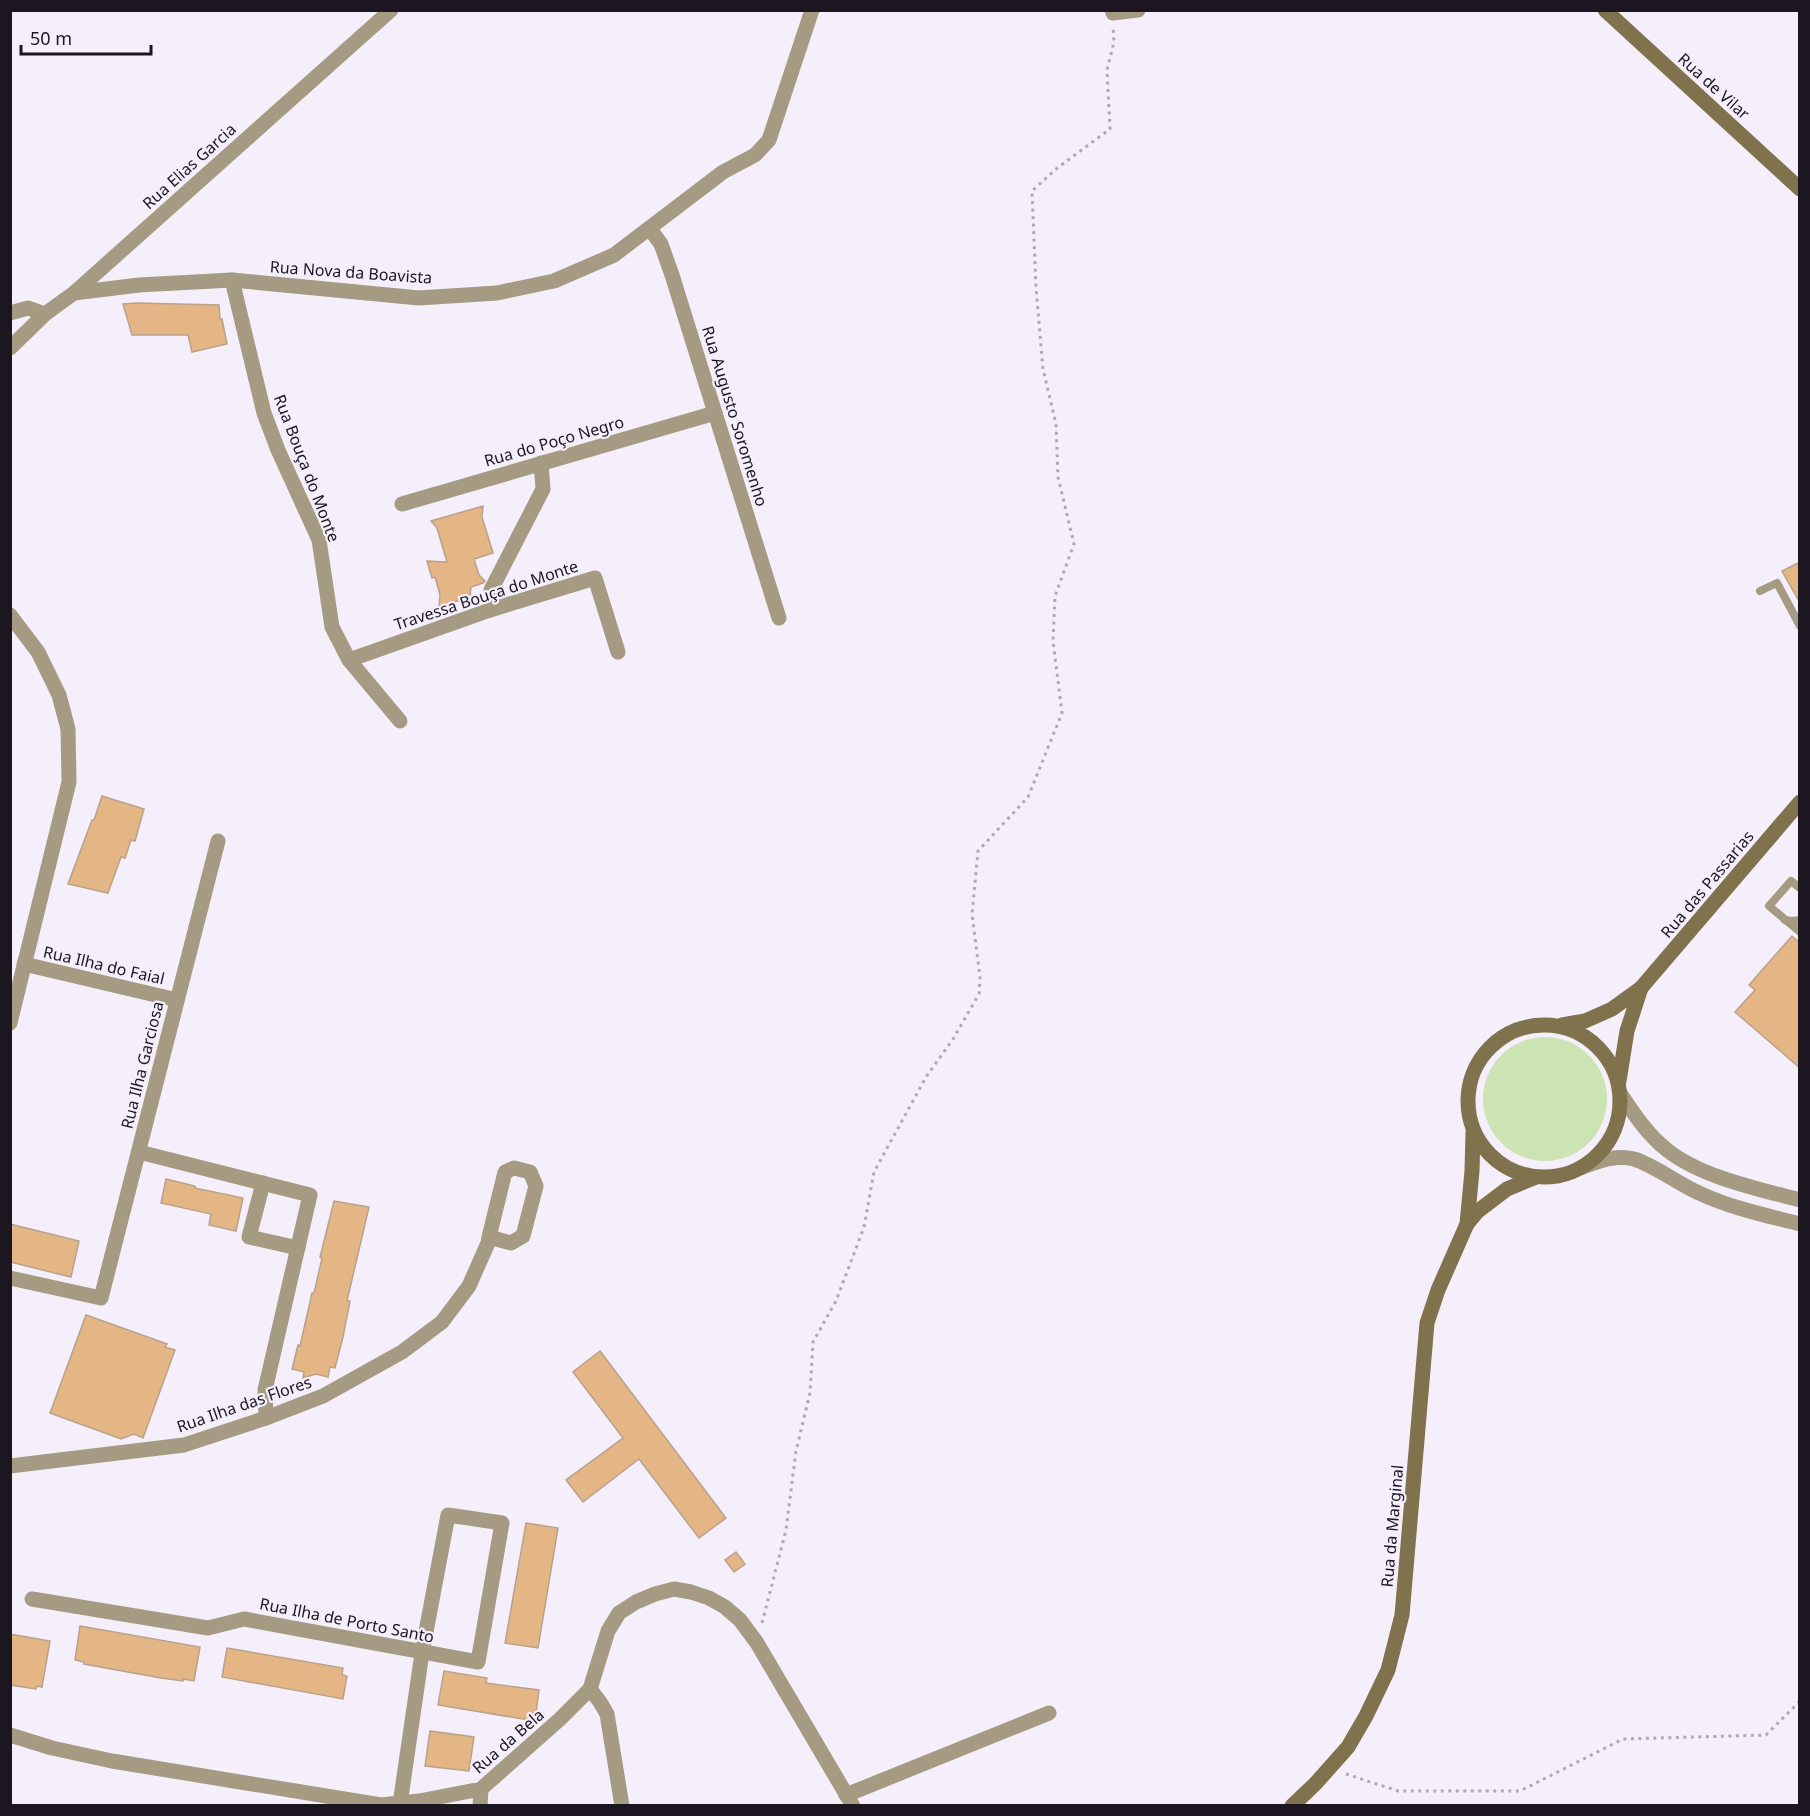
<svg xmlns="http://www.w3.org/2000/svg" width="1810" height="1816" viewBox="0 0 1810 1816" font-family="'Noto Sans',sans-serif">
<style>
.green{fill:#cce3b3}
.building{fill:#e4b585;stroke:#b9a28b;stroke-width:1.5}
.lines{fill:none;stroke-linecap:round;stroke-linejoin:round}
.path{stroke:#afa9b4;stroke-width:3;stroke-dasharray:3 4.5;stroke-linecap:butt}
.lane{stroke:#a59b82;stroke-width:8}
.street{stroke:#a59b82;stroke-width:15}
.secondary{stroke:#80724c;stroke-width:15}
.labels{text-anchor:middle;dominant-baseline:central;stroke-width:4.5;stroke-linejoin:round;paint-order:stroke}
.street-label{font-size:16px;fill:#1b1620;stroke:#f5effb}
</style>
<rect width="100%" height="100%" fill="#f5effb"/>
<circle class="green" cx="1545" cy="1099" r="62"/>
<g class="building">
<path d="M137,303l82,2 1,14h2l5,25 -35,8 -4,-17h-56l-9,-31z"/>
<path d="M483,506l-1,11 11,36 -19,6 5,16 6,6 -2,2 -12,4 -1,10 -31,10 1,-12 -5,-18 -3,1 -5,-17 20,1 -10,-34 -6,-7z"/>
<path d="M1800,562v41l-18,-32z"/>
<path d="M102,796l42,13 -9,32 -4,-1 -6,18 -4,-1 -13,36 -40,-9 24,-64h2z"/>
<path d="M1792,936l8,7v125l-65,-56 20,-22 -6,-5z"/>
<path d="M166,1179l29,7v2l48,10 -7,33 -27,-6 2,-11 -50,-11z"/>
<path d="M334,1201l35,6 -22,94h3l-7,36 -8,31 -5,-1 -2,10 -12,-3 -13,4 1,-6 -12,-3 6,-24 2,1 12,-53h2l8,-35 -2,-1z"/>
<path d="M10,1224l69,17 -8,36 -61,-15z"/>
<path d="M86,1315l81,29 -2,3 10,3 -32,88 -9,-4 -13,5 -71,-26z"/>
<path d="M600,1351l126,167 -27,20 -60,-79 -56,43 -17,-22 57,-42 -50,-66z"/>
<path d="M526,1523l32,5 -20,120 -33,-5z"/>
<path d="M736,1552l9,12 -11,8 -9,-12z"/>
<path d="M80,1626l120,21 -6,34 -11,-2v2l-22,-3 -77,-14v-2l-9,-2z"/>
<path d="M10,1634l40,7 -8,46 -5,-1 -1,3 -26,-4z"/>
<path d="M227,1648l116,20 -1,7 5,1 -4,23 -121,-22z"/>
<path d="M444,1671l43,7 -1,5 53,7 -4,31 -97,-16z"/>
<path d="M430,1731l44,6 -5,34 -44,-5z"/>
</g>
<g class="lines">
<g class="path">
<path d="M762,1623l24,-93 10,-79 14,-58 3,-51 23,-41 28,-74 10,-55 52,-95 27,-38 26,-45 1,-17 -8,-63 6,-63 50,-54 34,-84 -9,-72 2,-45 19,-52 -16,-67 -2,-53 -13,-55 -7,-81 -4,-97 24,-22 54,-40 -3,-59 7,-28 -1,-15"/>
<path d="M1346,1774l52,17h122l103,-52 143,-4 34,-34"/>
</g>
<g class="lane">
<path d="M1760,591l17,-8 23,43"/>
<path d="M1800,888l-9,-7 -22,25 31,26"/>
<path d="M1785,920l7,1 8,-1"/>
</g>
<g class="street">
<path d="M1112,10l1,3 25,-3"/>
<path d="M650,229l11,15 11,31 107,343"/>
<path d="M232,280l32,133 14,37 41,90 13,87 17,33 51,61"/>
<path d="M74,293l65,-8 93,-5 187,18 78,-5 57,-12 60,-26 109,-83 32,-17 14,-15 43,-130"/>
<path d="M10,313l18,-5 17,6"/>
<path d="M10,348l35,-34 29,-21 317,-283"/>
<path d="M402,504l313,-91"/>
<path d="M490,610l1,-20 52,-101 -2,-26"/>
<path d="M10,615l28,37 21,43 9,34 1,53 -59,241"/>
<path d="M349,660l141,-50 105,-32 23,74"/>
<path d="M24,964l153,36"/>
<path d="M1620,1093c14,21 27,41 47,57 34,27 91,39 133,50"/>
<path d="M139,1152l171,43 -45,195 1,28"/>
<path d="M1580,1168c17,-6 35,-14 54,-9 20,6 44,25 65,34 32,15 66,22 101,31"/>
<path d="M263,1183l-14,54 49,11"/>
<path d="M10,1278l91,20 117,-457"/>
<path d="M10,1466l174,-21 82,-27 57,-22 79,-44 40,-30 27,-36 19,-43 1,-6 16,-65 9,-4 16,4 6,14 -13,50 -12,7 -22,-6"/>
<path d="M32,1599l176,29 36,-9 234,43 24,-139 -54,-8 -26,138 -22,151"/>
<path d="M590,1689l10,13 7,12 15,92"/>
<path d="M10,1735l42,13 60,13 269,44 38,-4 62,-12 79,-70 30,-30 18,-58 11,-18 17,-11 19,-8 19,-5 17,3 18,6 16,9 15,13 17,23 96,163"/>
<path d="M846,1795l203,-82"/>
<path d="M480,1806l1,-17"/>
</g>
<g class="secondary">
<path d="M1605,10l195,179"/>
<circle cx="1544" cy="1101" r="76"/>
<path d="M1562,1025l23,-4 27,-12 29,-21 159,-186"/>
<path d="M1619,1081l8,-50 14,-43"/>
<path d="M1467,1224l5,-53 1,-39"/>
<path d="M1292,1806l24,-23 32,-36 18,-31 22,-46 14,-55 25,-292 11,-33 29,-66 11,-13 29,-22 29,-12"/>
</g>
</g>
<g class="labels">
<g class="street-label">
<text transform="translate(1714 86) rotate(42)">Rua de Vilar</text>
<text transform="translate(189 166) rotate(-42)">Rua Elias Garcia</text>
<text transform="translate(351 272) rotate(4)">Rua Nova da Boavista</text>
<text transform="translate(735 416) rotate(73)">Rua Augusto Soromenho</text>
<text transform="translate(554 441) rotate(-16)">Rua do Poço Negro</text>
<text transform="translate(307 468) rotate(69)">Rua Bouça do Monte</text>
<text transform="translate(486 595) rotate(-18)">Travessa Bouça do Monte</text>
<text transform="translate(1707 884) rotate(-50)">Rua das Passarias</text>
<text transform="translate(104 965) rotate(13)">Rua Ilha do Faial</text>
<text transform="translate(142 1065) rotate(-76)">Rua Ilha Garciosa</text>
<text transform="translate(244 1404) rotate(-19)">Rua Ilha das Flores</text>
<text transform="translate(1392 1526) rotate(-85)">Rua da Marginal</text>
<text transform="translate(347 1620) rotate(11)">Rua Ilha de Porto Santo</text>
<text transform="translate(508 1741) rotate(-41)">Rua da Bela</text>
</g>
</g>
<rect width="1810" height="1816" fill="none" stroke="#1b1620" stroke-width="24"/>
<path d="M21 45v9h130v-9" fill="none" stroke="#1b1620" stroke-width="3"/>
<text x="30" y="45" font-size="18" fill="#1b1620" stroke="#f5effb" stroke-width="4.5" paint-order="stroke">50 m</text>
</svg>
